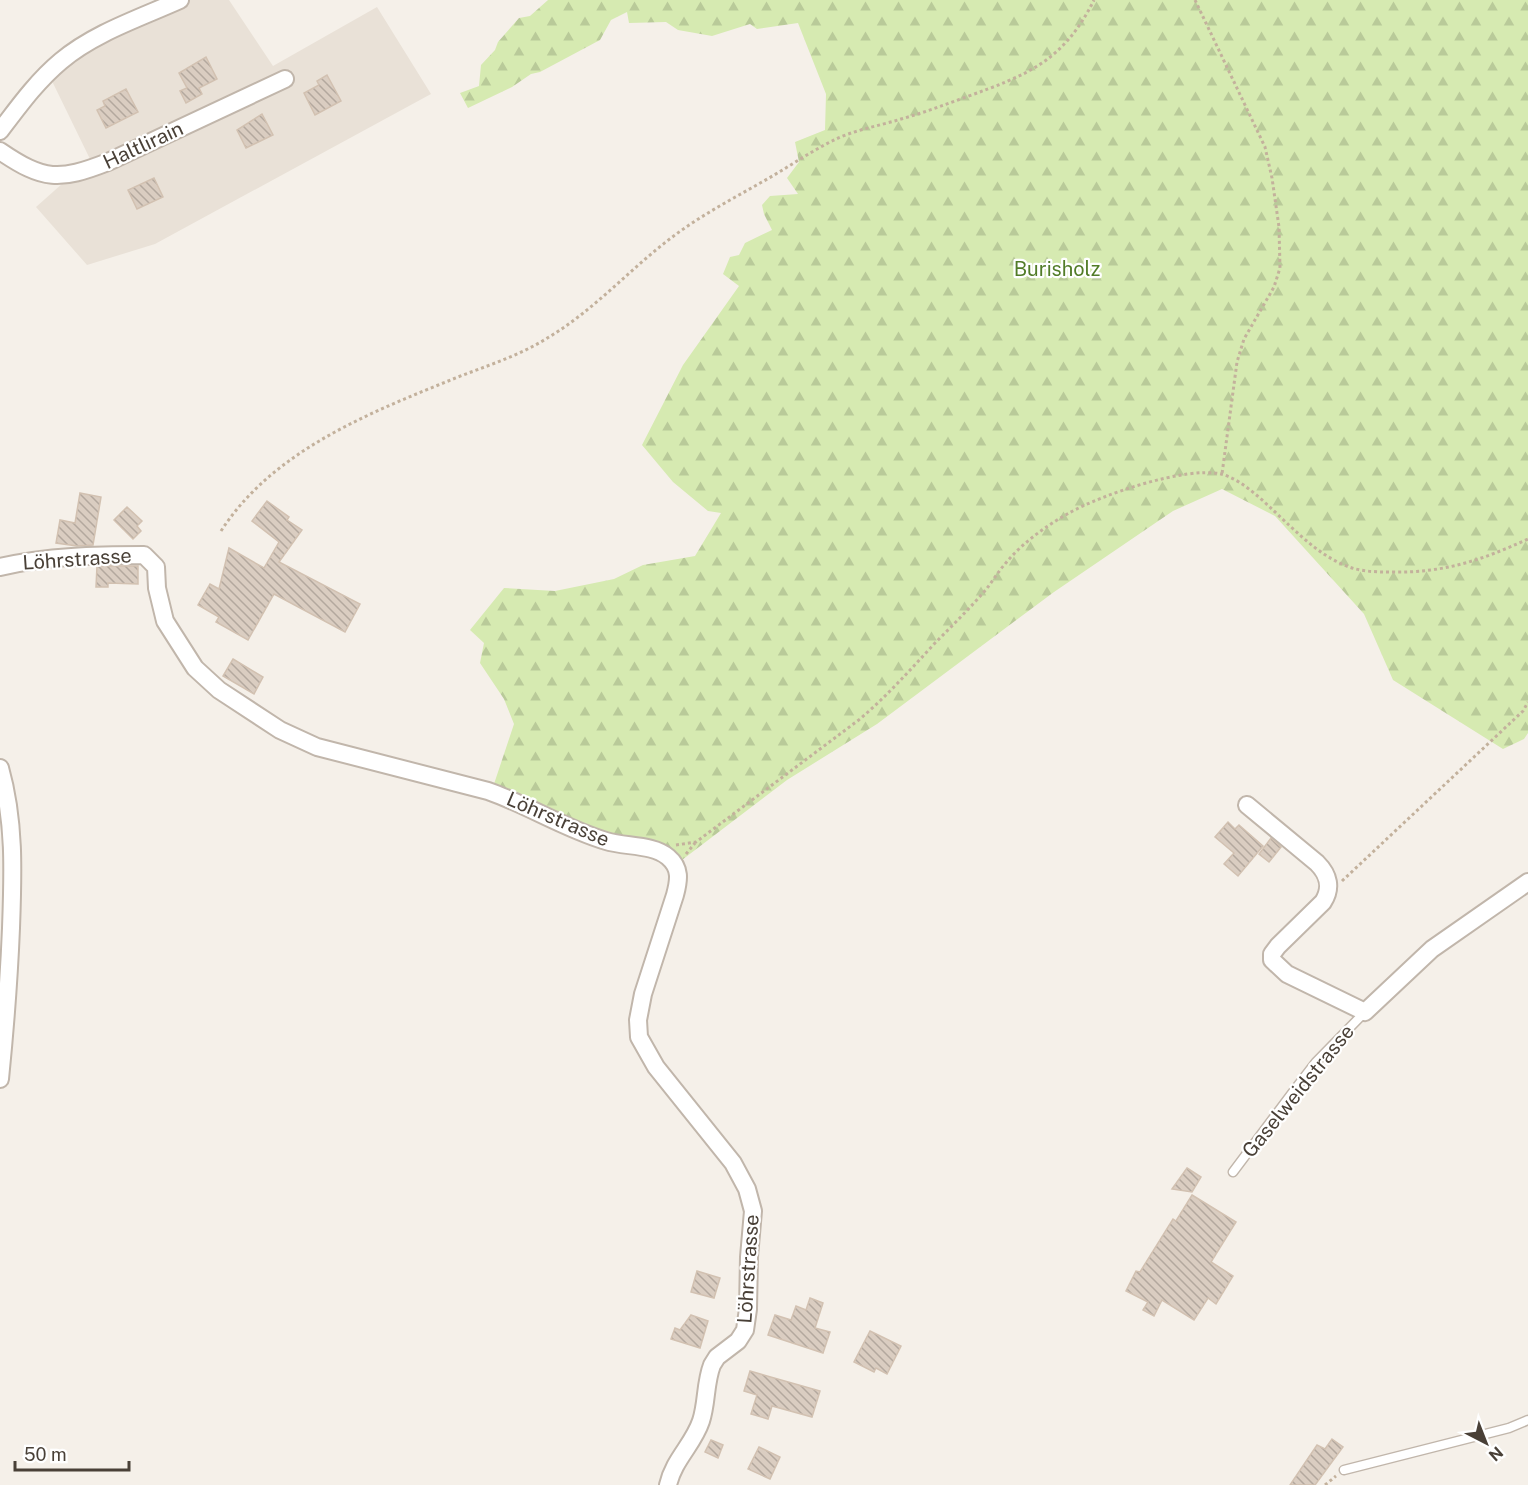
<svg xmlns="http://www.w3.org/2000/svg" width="1528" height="1485" viewBox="0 0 1528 1485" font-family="'Public Sans',sans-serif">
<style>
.residential{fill:#e9e1d7}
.forest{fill:url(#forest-firs)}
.building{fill:url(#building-back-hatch);stroke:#d2c1b1;stroke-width:1.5}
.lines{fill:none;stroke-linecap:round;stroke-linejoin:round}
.lane-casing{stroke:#c1b6ab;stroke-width:11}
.street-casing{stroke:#c1b6ab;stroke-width:20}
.path{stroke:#c3b19c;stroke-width:3;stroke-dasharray:3 3;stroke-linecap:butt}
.lane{stroke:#fff;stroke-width:8}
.street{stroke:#fff;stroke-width:16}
.labels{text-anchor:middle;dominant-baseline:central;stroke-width:4.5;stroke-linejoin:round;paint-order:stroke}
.street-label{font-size:20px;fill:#494037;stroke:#fff}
.park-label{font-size:20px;fill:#527c28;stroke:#fff}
</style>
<defs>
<pattern id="forest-firs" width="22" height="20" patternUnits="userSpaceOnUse" patternTransform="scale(1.5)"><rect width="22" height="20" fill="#d6eab1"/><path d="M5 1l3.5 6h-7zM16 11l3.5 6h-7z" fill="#b9ca99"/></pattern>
<pattern id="building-back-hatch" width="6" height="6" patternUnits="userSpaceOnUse" patternTransform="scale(1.5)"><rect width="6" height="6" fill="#dacdc1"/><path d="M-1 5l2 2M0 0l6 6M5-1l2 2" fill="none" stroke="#b3a89e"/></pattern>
</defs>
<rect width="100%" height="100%" fill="#f5f0e9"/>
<path class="residential" d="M166,0h63l44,66 104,-59 54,87 -276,150 -68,21 -51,-58 54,-48 -39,-80 17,-32z"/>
<path class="forest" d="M548,0h980v733l-4,6 -21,10 -110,-69 -29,-66 -89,-98 -53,-27 -49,22 -119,81 -177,132 -90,56 -109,83 -57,-19 -127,-60 20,-60 -10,-25 -24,-36 4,-20 -14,-13 34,-42 51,3 59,-12 29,-14 52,-9 26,-43 -13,-2 -35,-29 -31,-37 41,-80 56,-79 -16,-12 7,-17 9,-2 6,-12 27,-13 -8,-16 -2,-9 8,-9 28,-2 -11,-16 12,-16 -4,-20 30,-12 1,-36 -28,-71 -41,6 -7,-5 -38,12 -34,-6 -12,-8 -37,1 -2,-11 -16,8 -11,20 -60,32 -9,2 -19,13 -44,21 -8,-15 19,-7 2,-21 14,-15 3,-8 21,-24 11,-2z"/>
<g class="building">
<path d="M206,57l11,22 -18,9 3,6 -16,9 -6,-12 7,-3 -8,-15z"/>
<path d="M327,75l14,26 -26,14 -11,-22 15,-8 -2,-4z"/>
<path d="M126,89l12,23 -32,16 -9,-18 8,-4 -2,-5z"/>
<path d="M262,114l11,21 -27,13 -9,-18z"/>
<path d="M154,178l9,19 -26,12 -9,-19z"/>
<path d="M80,493l21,4 -8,48 -16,1 -21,-3 4,-23 15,3z"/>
<path d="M267,501l22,16 -2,3 15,10 -23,32 81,42 -15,28 -71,-38 -26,46 -32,-18 3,-5 -21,-12 12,-21 9,5 10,-41 35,20 15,-26 -27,-21z"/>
<path d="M127,507l15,14 -5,5 4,5 -8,8 -19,-19z"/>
<path d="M97,566h41v18l-30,-1v4h-12z"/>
<path d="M233,659l30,18 -9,17 -31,-18z"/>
<path d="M1228,822l7,7 4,-4 24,21 -25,30 -14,-12 10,-11 -19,-16z"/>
<path d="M1271,838l10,9 -12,15 -10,-8z"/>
<path d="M1187,1168l14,9 -9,15 -20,-3z"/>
<path d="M1192,1195l44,27 -25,40 22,14 -17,28 -8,-6 -14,22 -32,-20 -8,16 -11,-6 5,-8 -22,-11 10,-20 4,1 33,-53 3,2z"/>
<path d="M697,1271l23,7 -6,20 -23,-6z"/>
<path d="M810,1298l13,5 -8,25 15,4 -7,21 -55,-18 7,-20 16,5 5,-14 10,4z"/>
<path d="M691,1315l17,6 -8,27 -29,-9 4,-11 5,2z"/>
<path d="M870,1331l31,15 -14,28 -11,-6 -2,4 -20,-10z"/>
<path d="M750,1371l70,20 -8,26 -40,-11 -4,13 -17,-5 6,-19 -13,-4z"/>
<path d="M1332,1439l11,8 -28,38h-25l27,-40 8,4z"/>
<path d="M711,1440l12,5 -5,13 -13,-6z"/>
<path d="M759,1447l21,10 -10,22 -22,-10z"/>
</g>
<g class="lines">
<defs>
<g id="lane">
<path d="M1233,1172l63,-84 20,-26 49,-50"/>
<path d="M1344,1470l165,-42 19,-8"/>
</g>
<g id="street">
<path d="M0,131c19,-25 37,-50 61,-70 33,-28 79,-43 119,-61"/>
<path d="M0,151c44,30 59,30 108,11l177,-83"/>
<path d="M0,567c47,-11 96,-12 144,-12l12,12 1,21 8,33 30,47 24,22 61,40 37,17 171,44c40,14 77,38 118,50 19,6 47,3 62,16 13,11 11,23 7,38l-32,99 -5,26 1,17 17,30 77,96 14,26 6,22 -4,46 -1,52 -3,21 -7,11 -21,16 -5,8c-7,18 -5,38 -11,56 -8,24 -27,38 -33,64"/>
<path d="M0,768c15,53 13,105 11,160 -2,50 -6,101 -11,151"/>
<path d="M1247,805l70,58c12,12 15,25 6,39l-45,44 -6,8v6l15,14 78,38 67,-63 96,-67"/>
</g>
</defs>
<use href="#lane" class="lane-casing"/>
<use href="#street" class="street-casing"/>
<g class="path">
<path d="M1195,0l70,147 7,31 7,49 1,41 -6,19 -30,52 -7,23 -15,112"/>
<path d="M221,531c53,-82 151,-119 237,-154 31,-12 63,-22 91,-40 45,-27 80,-67 122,-99 30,-23 65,-41 98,-60 21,-12 41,-26 63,-37 21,-11 47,-15 69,-22 22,-6 43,-14 65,-22 61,-22 97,-35 128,-97"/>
<path d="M676,845l20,-3 164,-123c27,-23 51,-50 76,-77 16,-16 32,-32 47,-49 8,-9 14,-20 22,-29 17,-21 41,-38 64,-51 32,-18 116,-47 152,-39 24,6 50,35 68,51 17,16 34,31 55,40 16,7 32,7 49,7 51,1 89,-12 135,-33"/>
<path d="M686,854l9,-11"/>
<path d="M1342,881l181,-170 5,-9"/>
<path d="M1325,1485l11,-9"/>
</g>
<use href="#lane" class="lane"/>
<use href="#street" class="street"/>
</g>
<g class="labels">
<g class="street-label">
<text transform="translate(143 145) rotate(-25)">Haltlirain</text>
<text transform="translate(77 559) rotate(-4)">Löhrstrasse</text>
<text transform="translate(558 819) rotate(23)">Löhrstrasse</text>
<text transform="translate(1298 1091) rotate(-51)">Gaselweidstrasse</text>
<text transform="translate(748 1269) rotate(-86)">Löhrstrasse</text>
</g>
<g class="park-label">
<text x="1057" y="269">Burisholz</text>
</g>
</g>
<g transform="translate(1486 1443) rotate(138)" stroke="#ffffff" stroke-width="4.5" paint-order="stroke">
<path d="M0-4.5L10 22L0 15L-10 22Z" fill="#494037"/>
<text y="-9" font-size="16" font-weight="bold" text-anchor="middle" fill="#494037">N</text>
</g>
<path d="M15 1461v9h114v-9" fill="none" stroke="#494037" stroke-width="3"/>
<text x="24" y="1461" font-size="18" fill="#494037" stroke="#ffffff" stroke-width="4.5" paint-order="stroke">50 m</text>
</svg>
